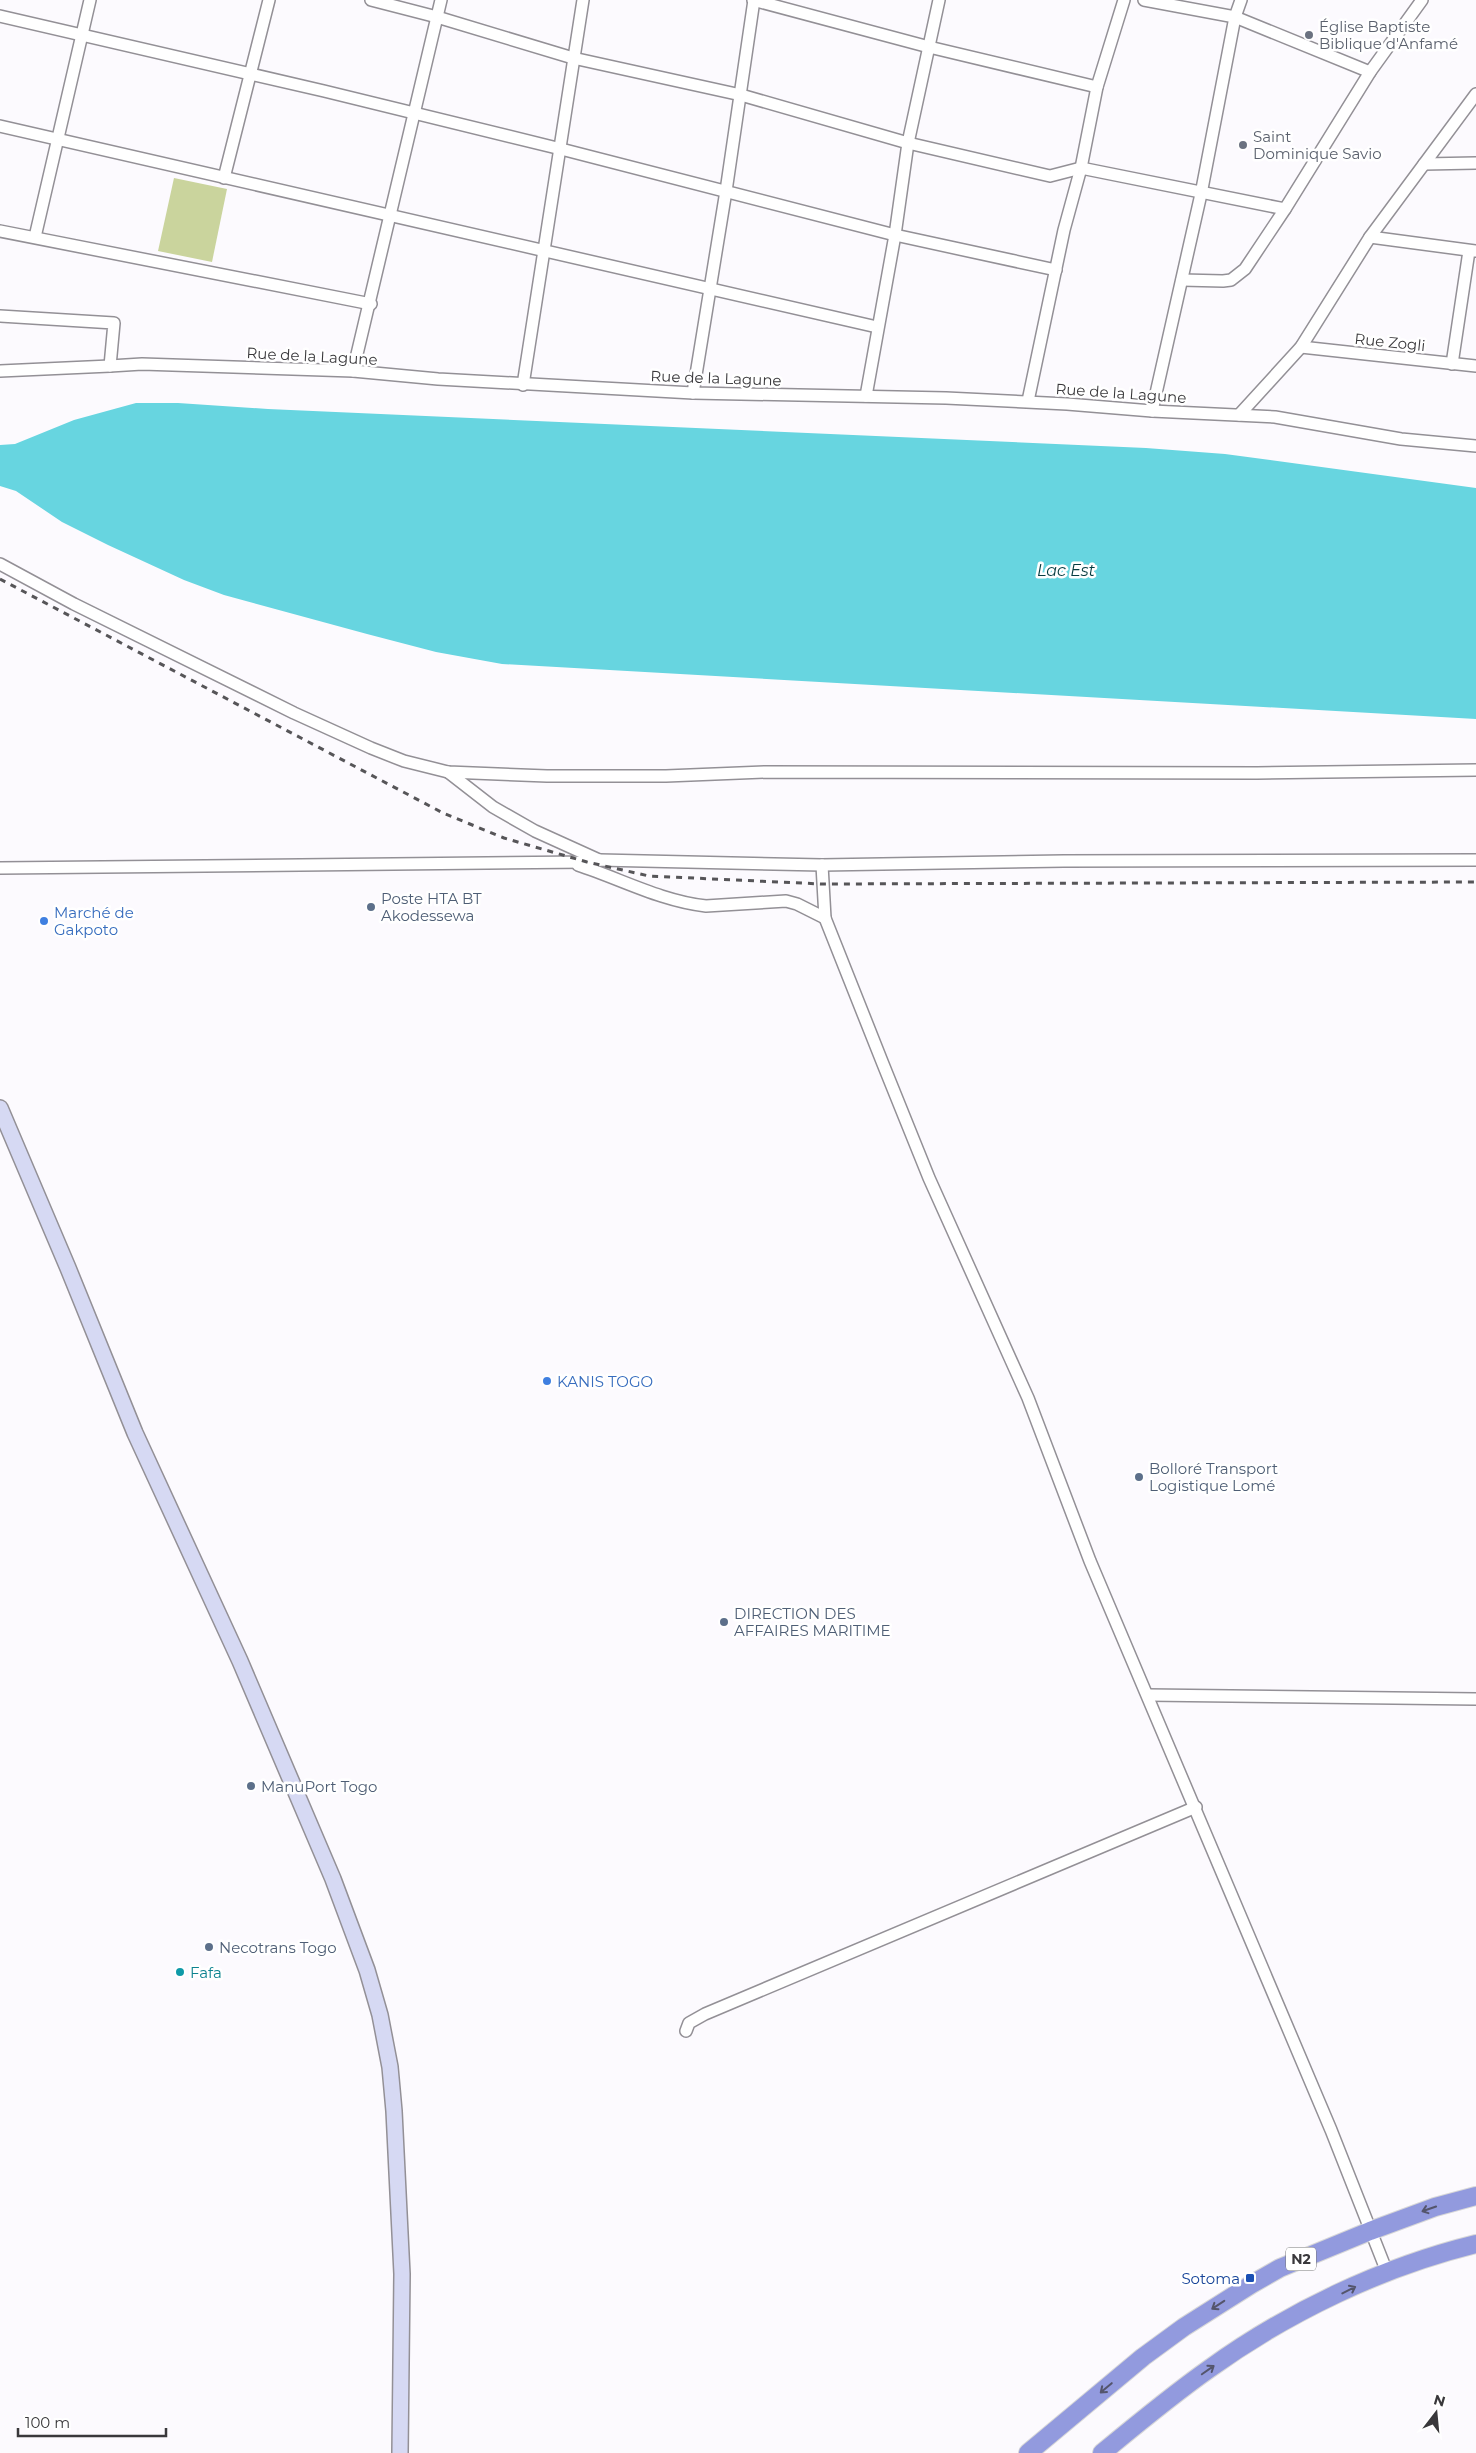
<svg xmlns="http://www.w3.org/2000/svg" width="1476" height="2453" viewBox="0 0 1476 2453" font-family="Montserrat,sans-serif">
<style>
.green{fill:#cad49d}
.water{fill:#67d5e0}
.lines{fill:none;stroke-linecap:round;stroke-linejoin:round}
.minor-casing{stroke:#939096;stroke-width:14}
.secondary-casing{stroke:#939096;stroke-width:18}
.trunk-casing{stroke:#d7d7d8;stroke-width:20}
.minor{stroke:#fff;stroke-width:11}
.secondary{stroke:#d6d9f3;stroke-width:15}
.trunk{stroke:#929ade;stroke-width:18}
.rail{stroke:#565558;stroke-width:3;stroke-dasharray:6 6;stroke-linecap:butt}
.oneway{stroke:#54556c}
.worship-dot{fill:#6b7280;stroke:#fff;stroke-width:2}
.service-dot{fill:#5c6f8a;stroke:#fff;stroke-width:2}
.shop-dot{fill:#3f7fe0;stroke:#fff;stroke-width:2}
.culture-dot{fill:#0f9aa8;stroke:#fff;stroke-width:2}
.transit-dot{fill:#1a4fb4;stroke:#fff;stroke-width:2}
.labels{text-anchor:middle;dominant-baseline:central;stroke-width:5;stroke-linejoin:round;paint-order:stroke}
.shield{fill:#fff;stroke:#747476;stroke-width:1}
.shield-label{font-size:14px;font-weight:bold;fill:#39383b}
.worship-label{font-size:15px;fill:#5b616d;stroke:#fff;text-anchor:start}
.street-label{font-size:15px;fill:#39383b;stroke:#fff}
.service-label{font-size:15px;fill:#4e5e75;stroke:#fff;text-anchor:start}
.shop-label{font-size:15px;fill:#366cbe;stroke:#fff;text-anchor:start}
.culture-label{font-size:15px;fill:#0d838f;stroke:#fff;text-anchor:start}
.transit-label{font-size:15px;fill:#164399;stroke:#fff;text-anchor:end}
.water-label{font-size:16px;font-style:italic;fill:#063c41;stroke:#fff}
</style>
<rect width="100%" height="100%" fill="#fcfafe"/>
<path class="green" d="M174,178l53,11 -15,73 -54,-11z"/>
<path class="water" d="M136,403h42l90,6 878,39 79,6 251,34v231l-974,-55 -66,-12 -69,-18 -143,-39 -40,-15 -76,-35 -46,-23 -46,-31 -16,-5v-41l15,-1 59,-24z"/>
<g class="lines">
<defs>
<g id="minor">
<path d="M371,0l66,17 136,41 168,37 167,48 142,33 31,-8 204,41"/>
<path d="M753,0l176,47 168,40"/>
<path d="M1144,0l91,17 135,55"/>
<path d="M0,16l324,75 237,58 334,86 161,35"/>
<path d="M0,126l877,201"/>
<path d="M1424,164l52,-1"/>
<path d="M224,178l45,-178"/>
<path d="M0,231l371,73"/>
<path d="M35,237l55,-237"/>
<path d="M1370,237l105,14"/>
<path d="M1182,280l41,1 8,-1 14,-11 40,-60 85,-137 52,-72"/>
<path d="M0,316l114,7 -4,43 32,-2 211,7 85,8 255,14 253,5 121,6 85,7 123,6 126,22 75,7"/>
<path d="M1301,347l175,19"/>
<path d="M1452,364l17,-113"/>
<path d="M0,371l110,-5"/>
<path d="M353,371l88,-371"/>
<path d="M523,385l60,-385"/>
<path d="M693,393l33,-202 28,-191"/>
<path d="M866,396l29,-161 13,-92 31,-143"/>
<path d="M1028,401l36,-171 17,-62 16,-81 27,-87"/>
<path d="M1152,411l49,-217 34,-177 6,-17"/>
<path d="M1239,415l62,-68 69,-110 106,-143"/>
<path d="M0,564l74,40 220,109 77,35 33,13 44,11 99,4h119l99,-4 492,1 219,-3"/>
<path d="M448,772l45,35 42,24 64,29"/>
<path d="M578,865c43,14 83,36 128,41l80,-5 11,3 28,14"/>
<path d="M822,865l3,53 58,146 46,114 99,220 62,163 241,569 56,142"/>
<path d="M0,868l587,-6 13,-2 222,5 242,-4 412,-1"/>
<path d="M1148,1695l328,4"/>
<path d="M686,2031l3,-8 16,-9 491,-207"/>
</g>
<path id="secondary" d="M0,1108l68,160 67,165 105,228 93,218 34,91 13,45 10,52 4,44 8,163 -2,179"/>
<g id="trunk">
<path d="M1028,2453l115,-96 41,-30 68,-43 28,-16 90,-37 65,-24 41,-11"/>
<path d="M1102,2453c35,-29 70,-58 107,-84 79,-57 173,-102 267,-125"/>
</g>
</defs>
<use href="#minor" class="minor-casing"/>
<use href="#secondary" class="secondary-casing"/>
<use href="#trunk" class="trunk-casing"/>
<use href="#minor" class="minor"/>
<use href="#secondary" class="secondary"/>
<use href="#trunk" class="trunk"/>
<path class="rail" d="M0,579l443,234 61,25 83,24 62,14 173,8 654,-2"/>
</g>
<defs><path id="oneway-shaft" d="M-6 0H5M1.5-3L5.5 0L1.5 3" fill="none" stroke-width="1.6" stroke-linecap="round" stroke-linejoin="round" transform="scale(1.25)"/></defs>
<g class="oneway">
<use href="#oneway-shaft" transform="translate(1429 2209) rotate(161)"/>
<use href="#oneway-shaft" transform="translate(1349 2290) rotate(-27)"/>
<use href="#oneway-shaft" transform="translate(1218 2305) rotate(147)"/>
<use href="#oneway-shaft" transform="translate(1208 2370) rotate(-35)"/>
<use href="#oneway-shaft" transform="translate(1106 2388) rotate(140)"/>
</g>
<g class="worship-dot">
<circle cx="1309" cy="35" r="5"/>
<circle cx="1243" cy="145" r="5"/>
</g>
<g class="service-dot">
<circle cx="371" cy="907" r="5"/>
<circle cx="1139" cy="1477" r="5"/>
<circle cx="724" cy="1622" r="5"/>
<circle cx="251" cy="1786" r="5"/>
<circle cx="209" cy="1947" r="5"/>
</g>
<g class="shop-dot">
<circle cx="44" cy="921" r="5"/>
<circle cx="547" cy="1381" r="5"/>
</g>
<circle class="culture-dot" cx="180" cy="1972" r="5"/>
<rect class="transit-dot" x="1245" y="2273" width="10" height="10" rx="2.5"/>
<g class="labels">
<rect class="shield" x="1286" y="2247.5" width="30" height="23" rx="4"/>
<g class="shield-label">
<text x="1301" y="2259">N2</text>
</g>
<g class="worship-label">
<text x="1319" y="26">Église Baptiste<tspan x="1319" dy="17">Biblique d'Anfamé</tspan></text>
<text x="1253" y="136">Saint<tspan x="1253" dy="17">Dominique Savio</tspan></text>
</g>
<g class="street-label">
<text transform="translate(1390 342) rotate(6)">Rue Zogli</text>
<text transform="translate(312 356) rotate(3)">Rue de la Lagune</text>
<text transform="translate(716 378) rotate(2)">Rue de la Lagune</text>
<text transform="translate(1121 393) rotate(4)">Rue de la Lagune</text>
</g>
<g class="service-label">
<text x="381" y="898">Poste HTA BT<tspan x="381" dy="17">Akodessewa</tspan></text>
<text x="1149" y="1468">Bolloré Transport<tspan x="1149" dy="17">Logistique Lomé</tspan></text>
<text x="734" y="1613">DIRECTION DES<tspan x="734" dy="17">AFFAIRES MARITIME</tspan></text>
<text x="261" y="1786">ManuPort Togo</text>
<text x="219" y="1947">Necotrans Togo</text>
</g>
<g class="shop-label">
<text x="54" y="912">Marché de<tspan x="54" dy="17">Gakpoto</tspan></text>
<text x="557" y="1381">KANIS TOGO</text>
</g>
<g class="culture-label">
<text x="190" y="1972">Fafa</text>
</g>
<g class="transit-label">
<text x="1240" y="2278">Sotoma</text>
</g>
<g class="water-label">
<text x="1066" y="570">Lac Est</text>
</g>
</g>
<g transform="translate(1436 2413) rotate(16)" stroke="#ffffff" stroke-width="4" paint-order="stroke">
<path d="M0-4L9 19L0 12L-9 19Z" fill="#39383b"/>
<text y="-8" font-size="14" font-weight="bold" text-anchor="middle" fill="#39383b">N</text>
</g>
<path d="M18 2428v8h148v-8" fill="none" stroke="#39383b" stroke-width="2.5"/>
<text x="25" y="2428" font-size="15" fill="#39383b" stroke="#ffffff" stroke-width="4" paint-order="stroke">100 m</text>
</svg>
